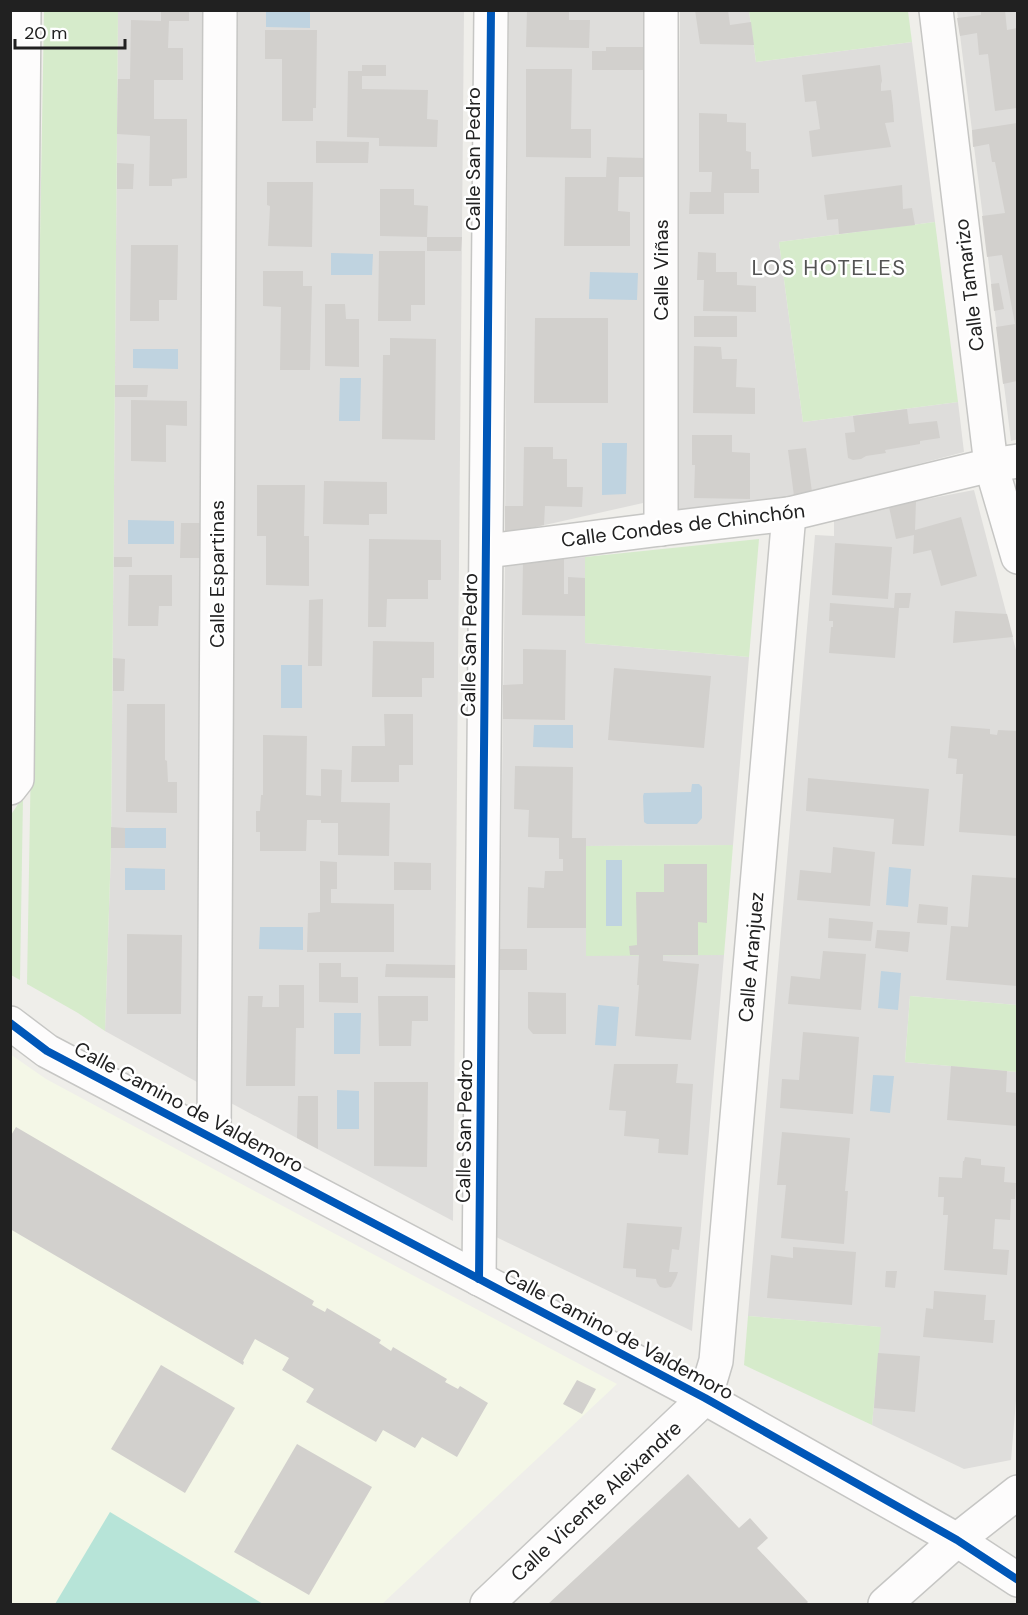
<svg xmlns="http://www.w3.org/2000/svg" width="1028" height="1615" viewBox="0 0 1028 1615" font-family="'DM Sans',sans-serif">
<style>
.residential{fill:#dedddb}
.education{fill:#f4f7e7}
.grass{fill:#d6ebcb}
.pitch{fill:#b7e4d8}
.water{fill:#bfd3e0}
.building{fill:#d2d0cd}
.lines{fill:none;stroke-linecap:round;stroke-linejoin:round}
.street-casing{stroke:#c6c6c4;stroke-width:36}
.street{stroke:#fdfcfc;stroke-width:33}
.cycleway-casing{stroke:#fff;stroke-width:11}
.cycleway{stroke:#0057b8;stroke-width:8}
.labels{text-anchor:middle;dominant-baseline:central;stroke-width:5;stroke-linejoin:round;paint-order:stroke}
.street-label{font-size:20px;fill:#212121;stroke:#fff}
.quarter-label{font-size:22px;letter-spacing:1.5px;fill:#545454;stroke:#fff}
</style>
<rect width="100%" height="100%" fill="#efeeea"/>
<g class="residential">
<path d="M118,11h88l-9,1071 -92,-51 6,-183z"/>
<path d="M236,11h228l-11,1210 -226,-120z"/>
<path d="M509,11h138l-4,492 -138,31z"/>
<path d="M680,11h69l7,51 156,-20 23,180 -156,20 24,180 155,-20 6,50 -152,40 -137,23z"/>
<path d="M957,11h60l1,428 -7,2z"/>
<path d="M974,490l43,164v351l-107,-9 -5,66 112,10 1,305 -7,83 -47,9 -92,-44 8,-98 -132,-11 67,-781 19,1v-19z"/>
<path d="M585,557v86l164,14 -16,188 -147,1v109h138l-32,376 -196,-94 9,-672z"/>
</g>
<path class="education" d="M10,1054l36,25 218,117 353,188 -235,220h-371z"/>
<g class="grass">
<path d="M44,11h74l-7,837 -6,183 -27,-18 -51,-29z"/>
<path d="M749,11h159l4,31 -156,20z"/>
<path d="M935,222l23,180 -155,20 -24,-180z"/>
<path d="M759,539l-10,118 -164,-14v-86z"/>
<path d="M23,797l-3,183 -9,-5 -1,-159z"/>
<path d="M733,845l-9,110 -138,1v-110z"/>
<path d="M910,996l107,9v67l-112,-10z"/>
<path d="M748,1316l133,11 -9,98 -128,-60z"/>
</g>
<path class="pitch" d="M110,1512l153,92h-208z"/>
<g class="water">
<path d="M266,11h44v17l-44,-1z"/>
<path d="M331,253l42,1 -1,21h-41z"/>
<path d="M590,272l48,1 -1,27 -48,-1z"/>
<path d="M133,349h45v20l-45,-1z"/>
<path d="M340,378h21l-1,43h-21z"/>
<path d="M602,443h25l-1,51 -24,1z"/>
<path d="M128,520l46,1v23h-46z"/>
<rect x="281" y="665" width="21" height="43"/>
<path d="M534,725h39v23l-40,-1z"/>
<path d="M692,784h7l3,3v31l-5,6h-50l-3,-2 -1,-26 1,-3 47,-1z"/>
<rect x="125" y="828" width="41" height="20"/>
<rect x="606" y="860" width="16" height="66"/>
<path d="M889,867l22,2 -3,38 -22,-2z"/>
<path d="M125,868l40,1v21h-40z"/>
<path d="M260,927h43v23l-44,-1z"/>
<path d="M881,971l20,2 -3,37 -20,-2z"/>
<path d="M598,1005l21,2 -3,39 -21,-1z"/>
<path d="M334,1013h27l-1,41h-26z"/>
<path d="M873,1075l21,1 -4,37 -20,-2z"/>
<path d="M337,1090l22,1v38h-22z"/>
</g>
<g class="building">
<path d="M161,10h28v11h-20l-1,27h15v32h-29v39h33v59l-15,1v7h-23l1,-50 -33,-2 1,-55h12l1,-59 30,1z"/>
<path d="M527,10h42v10h21l-1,28 -63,-1z"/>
<path d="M695,10h33l2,15 21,-3 3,23 -54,-1z"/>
<path d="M981,10h24l2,20 10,-2v80l-22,3 -7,-57 -9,1 -2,-22 -17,3 -3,-18 24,-3z"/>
<path d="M265,30h52l-1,78h-3v13h-31v-62h-17z"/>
<path d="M606,47h40v23h-54v-19h14z"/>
<path d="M362,65h24v11h-24v13l66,1 -1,29 11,1 -1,27 -58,-1v-8l-32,-1 1,-66h14z"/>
<path d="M880,65l2,16 -1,3v7l10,-1 2,16 1,16 -9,1 6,24 -79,10 -3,-26 11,-2 -4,-28 -11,1 -3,-27z"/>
<path d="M526,69h46l-1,60h20v29l-65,-1z"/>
<path d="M699,113l28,1v8l19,1v28l5,1v17h8v24h-35v21h-35l1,-22h21l1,-20h-13z"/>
<path d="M1017,123v258l-14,3 -7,-57 19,-3 -13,-69 -15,2 -5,-41 23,-3 -10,-51h-3l-3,-18 -16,3 -1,-17z"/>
<path d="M316,141l53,1 -1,21h-52z"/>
<path d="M607,157l39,1v19h-27l-1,34 12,1v34h-66l1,-69h41z"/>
<path d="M117,163l17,1 -1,25h-16z"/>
<path d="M267,182h46l-1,65 -44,-1 2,-40 -3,-1z"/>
<path d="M902,185l1,24 9,-1 3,17 -76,9 -1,-15 -11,1 -3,-25z"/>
<path d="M380,189h34v16l14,1 -1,31 -47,-1z"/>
<path d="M427,237h35l-1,14h-34z"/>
<path d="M131,245h47l-1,55h-18v21h-29z"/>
<path d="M379,251h46v54h-14v16h-33z"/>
<path d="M698,252l18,1v19h21v13l19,1v26l-53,-1 1,-31h-7z"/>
<path d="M263,271h40v15h9l-2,84h-30l1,-63 -18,-1z"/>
<path d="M999,283l5,26 -10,2 -3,-27z"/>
<path d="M325,304h20l1,15h13v48l-34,-1z"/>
<rect x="694" y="316" width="43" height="21"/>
<path d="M535,318h73v85h-74z"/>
<path d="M390,338l46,1 -1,101 -53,-1 1,-84h7z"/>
<path d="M694,346l27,1 1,12h15l-1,28 19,1v26l-62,-1z"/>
<path d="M115,385h33l-1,12h-32z"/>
<path d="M131,400l56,1v25l-21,-1v37l-35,-1z"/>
<path d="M907,409l2,15 28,-3 3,17 -20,3v3l-35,6 1,3 -20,3 -5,3 -8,1 -5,-2 -3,-25 10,-1 -2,-16z"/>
<path d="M692,435h40v17l18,1v46l-56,-1 1,-33h-3z"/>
<path d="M524,447h29v12h14v28h16l-1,20 -37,-1 -1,19 -39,9v-28h18z"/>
<path d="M806,448l6,44 -18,4 -6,-46z"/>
<path d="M324,481l63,1v32h-18v11l-46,-1z"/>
<path d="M257,485h48l-1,51h5v50l-43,-1v-49h-9z"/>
<path d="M916,501l-1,29 46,-13 16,59 -36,10 -10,-36 -18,4 1,-19 -18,4 -7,-32z"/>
<path d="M181,523h21l-1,35h-21z"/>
<path d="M369,539l72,1v40h-13v19h-41l-1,28h-18z"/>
<path d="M835,543l57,4 -4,52 -56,-4z"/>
<rect x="114" y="557" width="18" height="10"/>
<path d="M564,559v35h4v-17l17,1v38l-63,-1 1,-52z"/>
<path d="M129,575h43v31h-13l-1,20h-30z"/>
<path d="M895,593h16l-2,15h-10l-4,50 -66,-5 2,-26h2v-6h-4l1,-18 64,5z"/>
<path d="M323,599l-1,67h-14l1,-66z"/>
<path d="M955,611l52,3 6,23 -60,6z"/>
<path d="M373,641l61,1v36h-12v19h-50z"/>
<path d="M523,649l43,1 -1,70 -62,-1v-34l20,-1z"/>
<path d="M113,658l12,1 -1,32h-11z"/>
<path d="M614,668l97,8 -7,72 -96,-8z"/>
<path d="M127,704h38v56l2,1 1,21h9v31l-51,-1z"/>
<path d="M384,714h29v51h-14v17h-48l1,-36h33z"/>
<path d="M951,726l39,3v5l7,1 1,-5 19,1v105l-58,-4 4,-58h-7l1,-15 -9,-1z"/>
<path d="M263,735l44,1 -1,59 15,1v-27l21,1 -1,32 49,1 -1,53 -51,-1v-32h-17v-3h-14l-1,31h-46v-19h-4v-21h4l1,-16h2z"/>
<path d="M515,766l58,1 -1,71h14v90h-59l1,-41 16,1 1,-17h18v-12h-4v-21l-31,-1 1,-27 -15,-1z"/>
<path d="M808,778l121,11 -5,57 -32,-2 2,-25 -88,-8z"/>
<path d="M111,827l14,1v20h-14z"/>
<path d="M833,847l42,5 -5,54 -73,-6 3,-30 31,3z"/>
<path d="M320,861l17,1v27h-6v14l63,1v48h-87l1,-39 12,-1z"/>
<path d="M394,862l37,1v27h-37z"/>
<path d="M664,864h43v59l-9,-1v33h-35v6l36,3 -8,76 -56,-4 4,-51h-2l2,-30h-9l-1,-9 8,-1 -1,-53h28z"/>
<path d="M972,875l45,3v108l-71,-6 5,-54 17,1z"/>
<path d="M919,904l29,3 -1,18 -30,-2z"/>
<path d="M829,918l44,4 -2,19 -43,-3z"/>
<path d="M877,930l33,2 -2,20 -33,-4z"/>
<path d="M127,934l55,1 -1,79h-54z"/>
<rect x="500" y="949" width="27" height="21"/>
<path d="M823,951l43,3 -5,56 -73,-6 3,-28 29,3z"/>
<path d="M319,963h22v14h17v26l-39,-1z"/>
<path d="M386,964l69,1v13l-70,-1z"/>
<path d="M279,985h25v43h-8l-1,58h-49l2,-90h15l-1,11h17z"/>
<path d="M528,992l38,1v41h-33l-5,-6z"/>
<path d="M378,996h50v25h-16l-1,25h-32z"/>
<path d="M803,1032l56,5 -6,77 -73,-6 2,-29 17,1z"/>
<path d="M614,1064h64l-2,19 17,1 -5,71 -30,-2 1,-14 -35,-3 2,-25 -17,-1z"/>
<path d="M951,1066l56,5 -1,21 11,1v33l-70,-6z"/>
<path d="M374,1082h54l-1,85 -53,-1z"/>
<path d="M298,1096h20v53l-21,-11z"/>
<path d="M16,1127l298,174 -2,4 13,7 2,-4 54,32 -2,3 12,8 2,-4 54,32 -2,3 13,7 2,-3 28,17 -31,54 -35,-20 -7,11 -32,-18 -7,12 -70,-40 8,-13 -32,-19 7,-12 -34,-19 -12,22 1,1 -1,3 -233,-136v-92z"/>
<path d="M782,1132l68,6 -5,53h3l-4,53 -63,-6 5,-53h-9z"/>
<path d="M965,1157l16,2v6l24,2 -1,15 12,1 -1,16h-4l-1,21 -15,-1 -2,30 16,1 -2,25 -63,-5 4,-55h-5l1,-18h-6l1,-20 23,1 1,-17h1z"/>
<path d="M627,1223l55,4 -3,23 -7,-1 -3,23h9l-2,6 -5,9 -6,1 -5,-1 -3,-4 -1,-4 -20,-2v-8l-13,-1z"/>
<path d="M793,1247l63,5 -4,53 -85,-7 4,-43 22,3z"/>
<path d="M886,1271h11l-2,17 -10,-1z"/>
<path d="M934,1291l52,4 -2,25h11l-2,23 -70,-6 3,-29 7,1z"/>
<path d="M878,1353l42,3 -5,56 -41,-4z"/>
<path d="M161,1365l74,43 -50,85 -74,-44z"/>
<path d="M577,1380l19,9 -14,25 -19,-10z"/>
<path d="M297,1444l75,43 -63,108 -75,-43z"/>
<path d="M688,1474l51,54 11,-10 18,20 -11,10 51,54 -2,2h-258z"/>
</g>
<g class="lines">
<defs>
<g id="street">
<path d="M936,10l55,455 27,92"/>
<path d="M661,529v-519"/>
<path d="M487,551l174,-22 128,-15 202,-49 27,-4"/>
<path d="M10,788l7,-9 7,-769"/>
<path d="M10,1023l37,28 658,347 252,142 61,40"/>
<path d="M214,1138l6,-1128"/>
<path d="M479,1279l12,-1269"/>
<path d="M487,1604l218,-206 11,-37 73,-847"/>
<path d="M885,1604l72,-64 61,-48"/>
</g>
</defs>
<use href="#street" class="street-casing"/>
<use href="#street" class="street"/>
<defs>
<g id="cycleway">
<path d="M10,1023l37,28 658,347 252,142 61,40"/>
<path d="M479,1279l12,-1269"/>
</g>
</defs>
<use href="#cycleway" class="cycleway-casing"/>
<use href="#cycleway" class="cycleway"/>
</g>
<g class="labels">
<g class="street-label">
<text transform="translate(473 159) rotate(-90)">Calle San Pedro</text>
<text transform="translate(661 270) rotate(-90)">Calle Viñas</text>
<text transform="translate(969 285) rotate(-97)">Calle Tamarizo</text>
<text transform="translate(683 525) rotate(-7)">Calle Condes de Chinchón</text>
<text transform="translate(217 574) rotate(-90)">Calle Espartinas</text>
<text transform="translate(469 645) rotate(-89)">Calle San Pedro</text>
<text transform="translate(751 957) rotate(-85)">Calle Aranjuez</text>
<text transform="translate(189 1107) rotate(28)">Calle Camino de Valdemoro</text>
<text transform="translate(464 1131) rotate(-89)">Calle San Pedro</text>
<text transform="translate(619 1334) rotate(28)">Calle Camino de Valdemoro</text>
<text transform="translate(596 1501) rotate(-43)">Calle Vicente Aleixandre</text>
</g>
<g class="quarter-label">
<text x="829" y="267">LOS HOTELES</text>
</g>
</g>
<rect width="1028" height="1615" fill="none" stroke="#212121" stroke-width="24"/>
<path d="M15 39v9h110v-9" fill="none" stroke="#212121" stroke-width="3"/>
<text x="24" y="39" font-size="18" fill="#212121" stroke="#ffffff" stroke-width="4.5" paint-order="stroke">20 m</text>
</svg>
